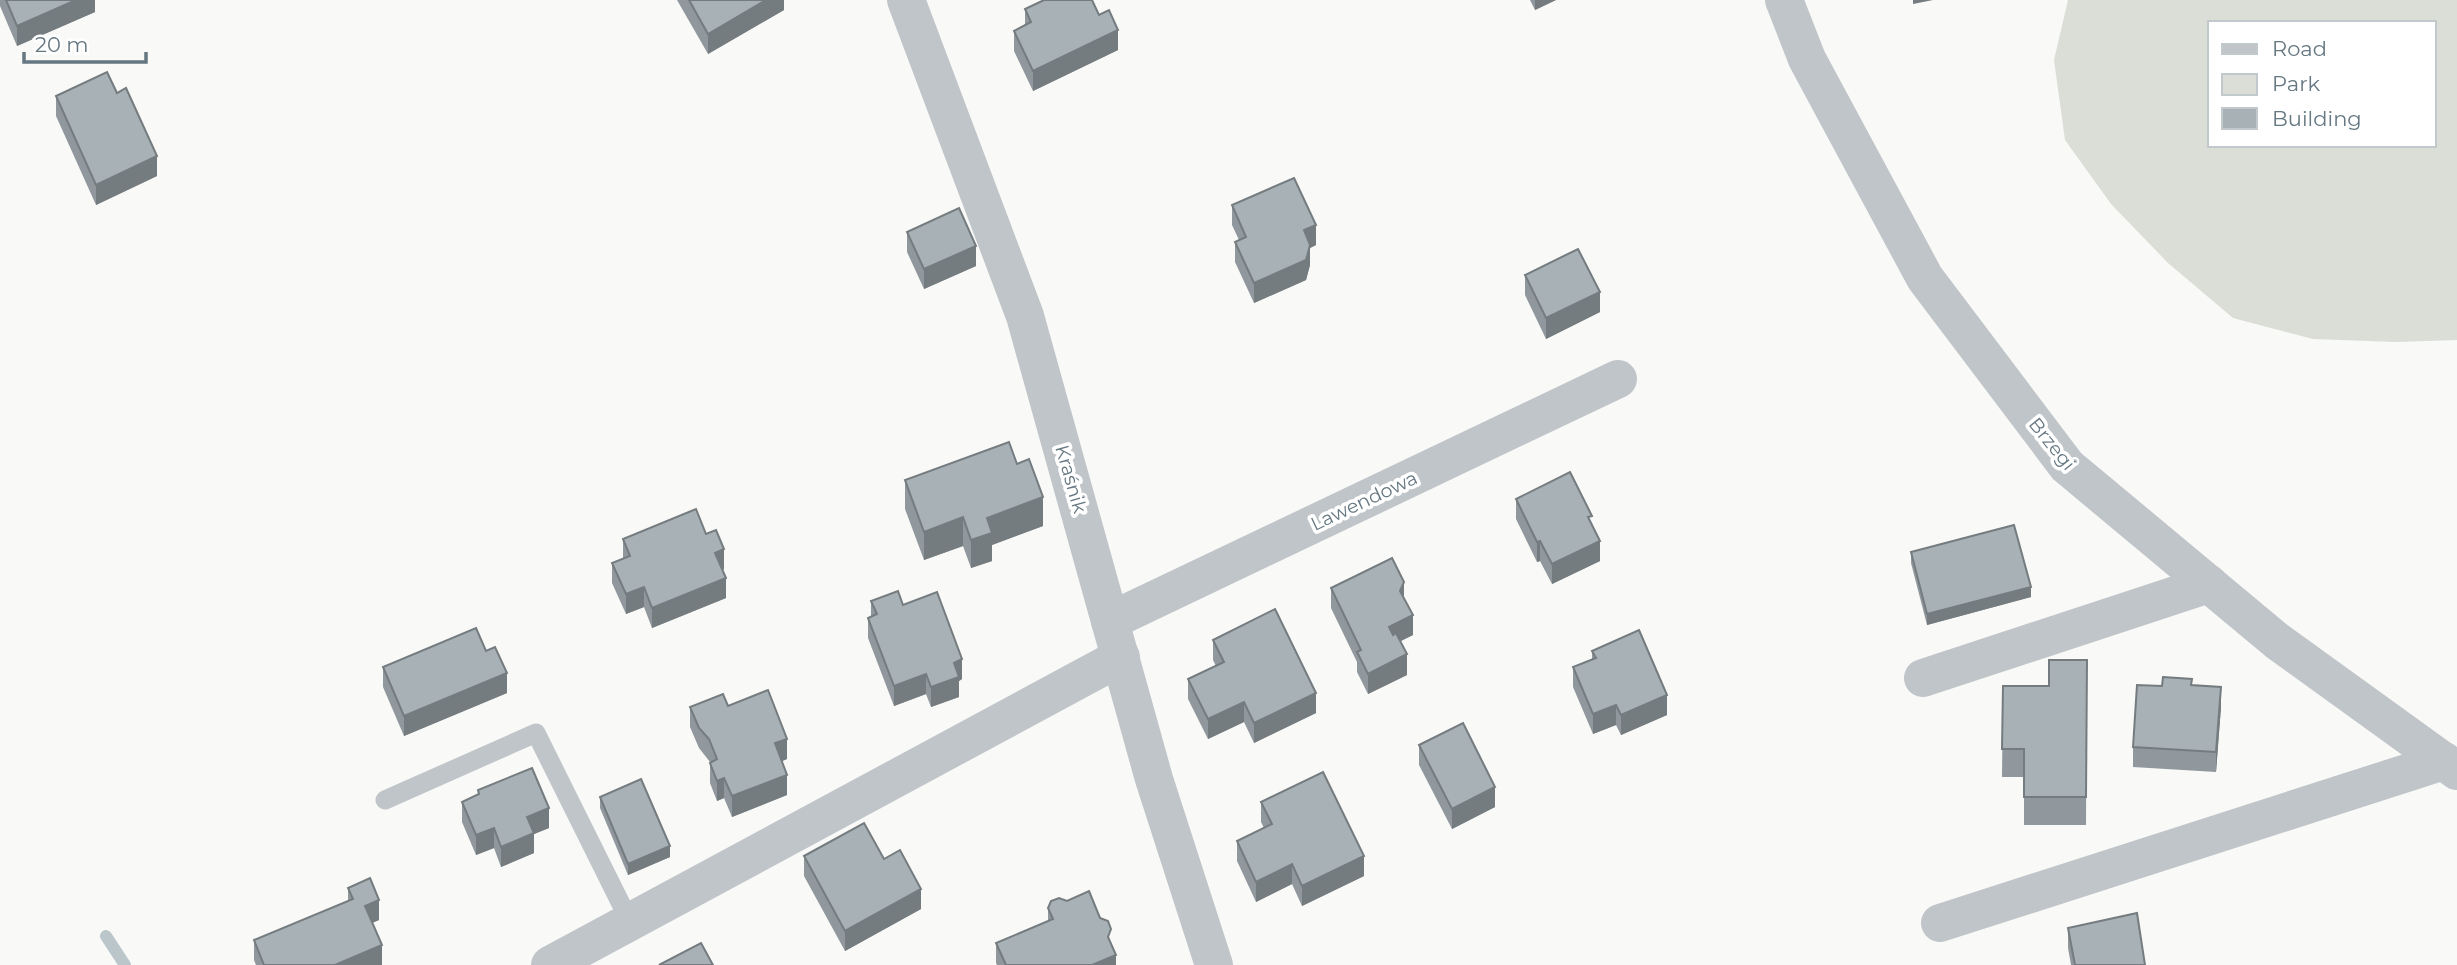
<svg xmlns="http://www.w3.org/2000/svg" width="2457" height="965" viewBox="0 0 2457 965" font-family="Montserrat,sans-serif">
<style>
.green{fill:#daded6;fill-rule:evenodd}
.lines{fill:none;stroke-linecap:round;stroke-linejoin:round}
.stream{stroke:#bac6ca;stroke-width:12}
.lane{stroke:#c0c5c9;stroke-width:19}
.street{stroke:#c0c5c9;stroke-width:38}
.wall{fill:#90989d}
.shaded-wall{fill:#757c7f}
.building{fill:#a7b1b6;stroke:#757c7f;stroke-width:2}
.labels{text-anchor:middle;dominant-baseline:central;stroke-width:7;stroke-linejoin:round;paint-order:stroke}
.street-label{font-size:19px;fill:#657781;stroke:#fff}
</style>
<rect width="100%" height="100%" fill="#f9f9f7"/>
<path class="green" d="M2068,0h389v340l-61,2 -83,-3 -80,-21 -65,-55 -57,-59 -46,-64 -11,-80zM2210,23h224v122h-224z"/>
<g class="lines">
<path class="stream" d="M106,936l19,29"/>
<path class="lane" d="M385,800l151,-67 94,189"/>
<g class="street">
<path d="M906,0l119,316 129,463 60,186"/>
<path d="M1784,0l23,59 118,219 142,188 210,175 180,130"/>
<path d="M1110,621l508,-242"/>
<path d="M1923,678l286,-94"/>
<path d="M1940,923l504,-162"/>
<path d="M550,965l571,-308"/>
</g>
</g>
<g class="wall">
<path d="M0,0h95v12l-78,34 -17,-40z"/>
<path d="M677,0h107v10l-76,44z"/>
<path d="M1530,0h26l-21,10z"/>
<path d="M1025,9l74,6 19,35 -85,41 -19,-40v-20l11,-5z"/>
<path d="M56,96l101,80 -61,29 -40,-89z"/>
<path d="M1232,205l84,40 -6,3v17l-4,15 -52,23 -19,-41v-20l4,-2 -7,-15z"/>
<path d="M907,232l69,34 -52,23 -17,-37z"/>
<path d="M1525,275l75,37 -54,27 -21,-44z"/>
<path d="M1017,464l26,62 -51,19v16l-21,7 -8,-22 -39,14 -19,-51v-29z"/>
<path d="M1516,499l76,25 8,37 -48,23 -12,-23 -3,1 -21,-43z"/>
<path d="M706,534l18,35 -1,1 3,28 -74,30 -8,-21 -18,7 -14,-31v-20l11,-4v-20z"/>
<path d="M1911,552l120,45 -104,28 -16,-62z"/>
<path d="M1331,588l73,10 9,37 -13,6 7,34 -39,19 -11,-22v-10l-26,-54z"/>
<path d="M871,601l32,4 59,74 -3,2v16l-28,10 -5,-13 -32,12 -26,-68v-20l3,-2z"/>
<path d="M1213,640l103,73 -62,30 -10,-21 -36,17 -20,-40v-20l28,-13 -3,-6z"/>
<path d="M486,651l21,42 -103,43 -21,-49v-20z"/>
<path d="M1592,651l75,64 -46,20 -5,-10 -23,9 -20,-47v-20l19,-8z"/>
<path d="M2087,660l-1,165h-62v-48h-22l1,-91h46z"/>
<path d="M2192,685l29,22 -5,65 -83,-5v-20l29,-61z"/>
<path d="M728,706l59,53 -5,2 5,34 -55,22 -8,-19 -7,3 -7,-18v-21l-11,-14 -9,-21v-20z"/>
<path d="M1419,745l76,62 -43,22 -33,-64z"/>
<path d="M478,790l71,38 -15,6v19l-33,14 -7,-19 -18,7 -14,-33v-20l16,-8z"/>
<path d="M600,797l70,60 -42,18 -28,-67z"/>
<path d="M1261,802l103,74 -62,30 -10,-22 -36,18 -19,-41v-20l27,-13 -3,-6z"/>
<path d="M804,856l80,3 37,50 -76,42 -41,-75z"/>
<path d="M348,888l31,32 -7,3 10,42h-126l-2,-5v-20l94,-39z"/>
<path d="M1048,908l63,35 5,22h-119l-1,-2v-20l52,-22z"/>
<path d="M2068,928l77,37h-74l-3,-17z"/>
</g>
<g class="shaded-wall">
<path d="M76,0h19v12l-78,34v-20z"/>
<path d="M766,0h18v10l-76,44v-20z"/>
<path d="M1535,0h21l-21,10z"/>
<path d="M1913,0h20l-20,4z"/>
<path d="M1118,30v20l-85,41v-20z"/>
<path d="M157,156v20l-61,29v-20z"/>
<path d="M1316,225v20l-6,3v17l-4,15 -52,23v-20l50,-53z"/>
<path d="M976,246v20l-52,23v-20z"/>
<path d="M1600,292v20l-54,27v-21z"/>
<path d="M1043,497v29l-51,19v16l-21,7v-28l16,-22z"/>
<path d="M963,517v29l-39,14v-28z"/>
<path d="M1540,541v20l-3,1v-20z"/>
<path d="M1600,541v20l-48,23v-20z"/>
<path d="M724,549v20l-9,4v-20z"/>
<path d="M726,578v20l-74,30v-20z"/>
<path d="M1404,582v20l-4,-11z"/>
<path d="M644,587v20l-18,7v-20z"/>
<path d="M2031,587v10l-104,28v-11z"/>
<path d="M1413,615v20l-24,12v-20z"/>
<path d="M1407,654v21l-39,19v-20z"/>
<path d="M962,659v20l-3,2v16l-28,10v-20l23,-24z"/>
<path d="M507,673v20l-103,43v-20z"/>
<path d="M926,674v20l-32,12v-20z"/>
<path d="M2221,687v20l-5,65v-20z"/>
<path d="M1316,693v20l-62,30v-20z"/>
<path d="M1667,695v20l-46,20v-20z"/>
<path d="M1244,702v20l-36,17v-20z"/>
<path d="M1616,705v20l-23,9v-20z"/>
<path d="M787,739v20l-12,5v-21z"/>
<path d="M787,775v20l-55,22v-21z"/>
<path d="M724,778v20l-7,3v-20z"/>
<path d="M1495,787v20l-43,22v-20z"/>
<path d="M549,808v20l-15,6v19l-33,14v-20l26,-30z"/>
<path d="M494,828v20l-18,7v-20z"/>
<path d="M670,846v11l-42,18v-11z"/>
<path d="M1364,856v20l-62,30v-20z"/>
<path d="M1292,864v20l-36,18v-20z"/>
<path d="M921,889v20l-76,42v-20z"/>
<path d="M379,900v20l-14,6v-20z"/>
<path d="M382,945v20h-47z"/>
<path d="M1116,955v10h-24z"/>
</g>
<g class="building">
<path d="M6,0h70l-59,26z"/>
<path d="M689,0h77l-58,34z"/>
<path d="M1044,0h48l7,15 10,-5 9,20 -85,41 -19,-40 17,-9 -6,-13z"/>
<path d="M107,72l10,21 9,-5 31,68 -61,29 -40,-89z"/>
<path d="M1294,178l22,47 -12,5 6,15 -4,15 -52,23 -19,-41 11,-5 -14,-32z"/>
<path d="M959,208l17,38 -52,23 -17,-37z"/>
<path d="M1578,249l22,43 -54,26 -21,-43z"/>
<path d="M1009,442l8,22 12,-5 14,38 -56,21 5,15 -21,7 -8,-23 -39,15 -19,-52z"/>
<path d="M1570,472l22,44 -4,1 12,24 -48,23 -12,-23 -3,1 -21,-43z"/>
<path d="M696,509l10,25 10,-4 8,19 -9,4 11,25 -74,30 -8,-21 -18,7 -14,-31 18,-7 -7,-17z"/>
<path d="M2014,525l17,62 -104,27 -16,-62z"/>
<path d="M1392,558l12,24 -4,9 13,24 -24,12 4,8 3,-2 11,21 -39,20 -11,-22 4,-2 -30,-62z"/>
<path d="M898,591l5,14 34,-13 25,67 -8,4 5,14 -28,10 -5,-13 -32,12 -26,-68 9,-4 -6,-13z"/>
<path d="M1275,609l41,84 -62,30 -10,-21 -36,17 -20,-40 36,-17 -11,-22z"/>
<path d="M476,628l10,23 9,-4 12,26 -103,43 -21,-49z"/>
<path d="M1639,630l28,65 -46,20 -5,-10 -23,9 -20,-47 23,-9 -4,-7z"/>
<path d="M2049,660h38l-1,137h-62v-48h-22l1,-63h46z"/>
<path d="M2163,677l29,2 -1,6 30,2 -5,65 -83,-5 4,-62 25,1z"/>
<path d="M768,690l19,49 -12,4 12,32 -55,21 -8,-18 -7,3 -7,-18 7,-4 -8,-20 -10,-11 -9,-21 33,-13 5,12z"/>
<path d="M1463,723l32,64 -43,22 -33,-64z"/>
<path d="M532,768l17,40 -22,9 7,16 -33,14 -7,-19 -18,7 -14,-33 17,-8 -1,-4z"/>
<path d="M1323,772l41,84 -62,30 -10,-22 -36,18 -19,-41 35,-17 -11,-22z"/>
<path d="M641,779l29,67 -42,18 -28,-67z"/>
<path d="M864,823l20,36 16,-9 21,39 -76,42 -41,-75z"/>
<path d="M370,878l9,22 -14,6 17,39 -47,20h-71l-10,-25 99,-41 -5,-11z"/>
<path d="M1089,891l11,27 8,3 3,8 -3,8 8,18 -24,10h-86l-10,-22 57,-24 -5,-11 3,-7 8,-3 8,3z"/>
<path d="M2137,913l8,52h-70l-7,-37z"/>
<path d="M701,943l12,22h-54z"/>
</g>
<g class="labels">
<g class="street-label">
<text transform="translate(2052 444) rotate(51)">Brzegi</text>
<text transform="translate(1071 479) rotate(74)">Kraśnik</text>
<text transform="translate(1364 501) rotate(-25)">Lawendowa</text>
</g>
</g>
<rect x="2208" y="21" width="228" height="126" fill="#ffffff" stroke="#c1c9cd" stroke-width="2"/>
<rect x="2222" y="44" width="35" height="10" fill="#c0c5c9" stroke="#c1c9cd" stroke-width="2"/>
<text x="2272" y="56" font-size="21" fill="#657781">Road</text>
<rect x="2222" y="74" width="35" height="21" fill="#daded6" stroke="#c1c9cd" stroke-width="2"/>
<text x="2272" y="91" font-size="21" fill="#657781">Park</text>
<rect x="2222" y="108" width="35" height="21" fill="#a7b1b6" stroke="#c1c9cd" stroke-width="2"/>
<text x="2272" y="126" font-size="21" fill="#657781">Building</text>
<path d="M24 52v10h122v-10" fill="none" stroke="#657781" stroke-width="3.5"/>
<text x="35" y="52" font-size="21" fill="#657781" stroke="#ffffff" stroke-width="5" paint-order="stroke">20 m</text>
</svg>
